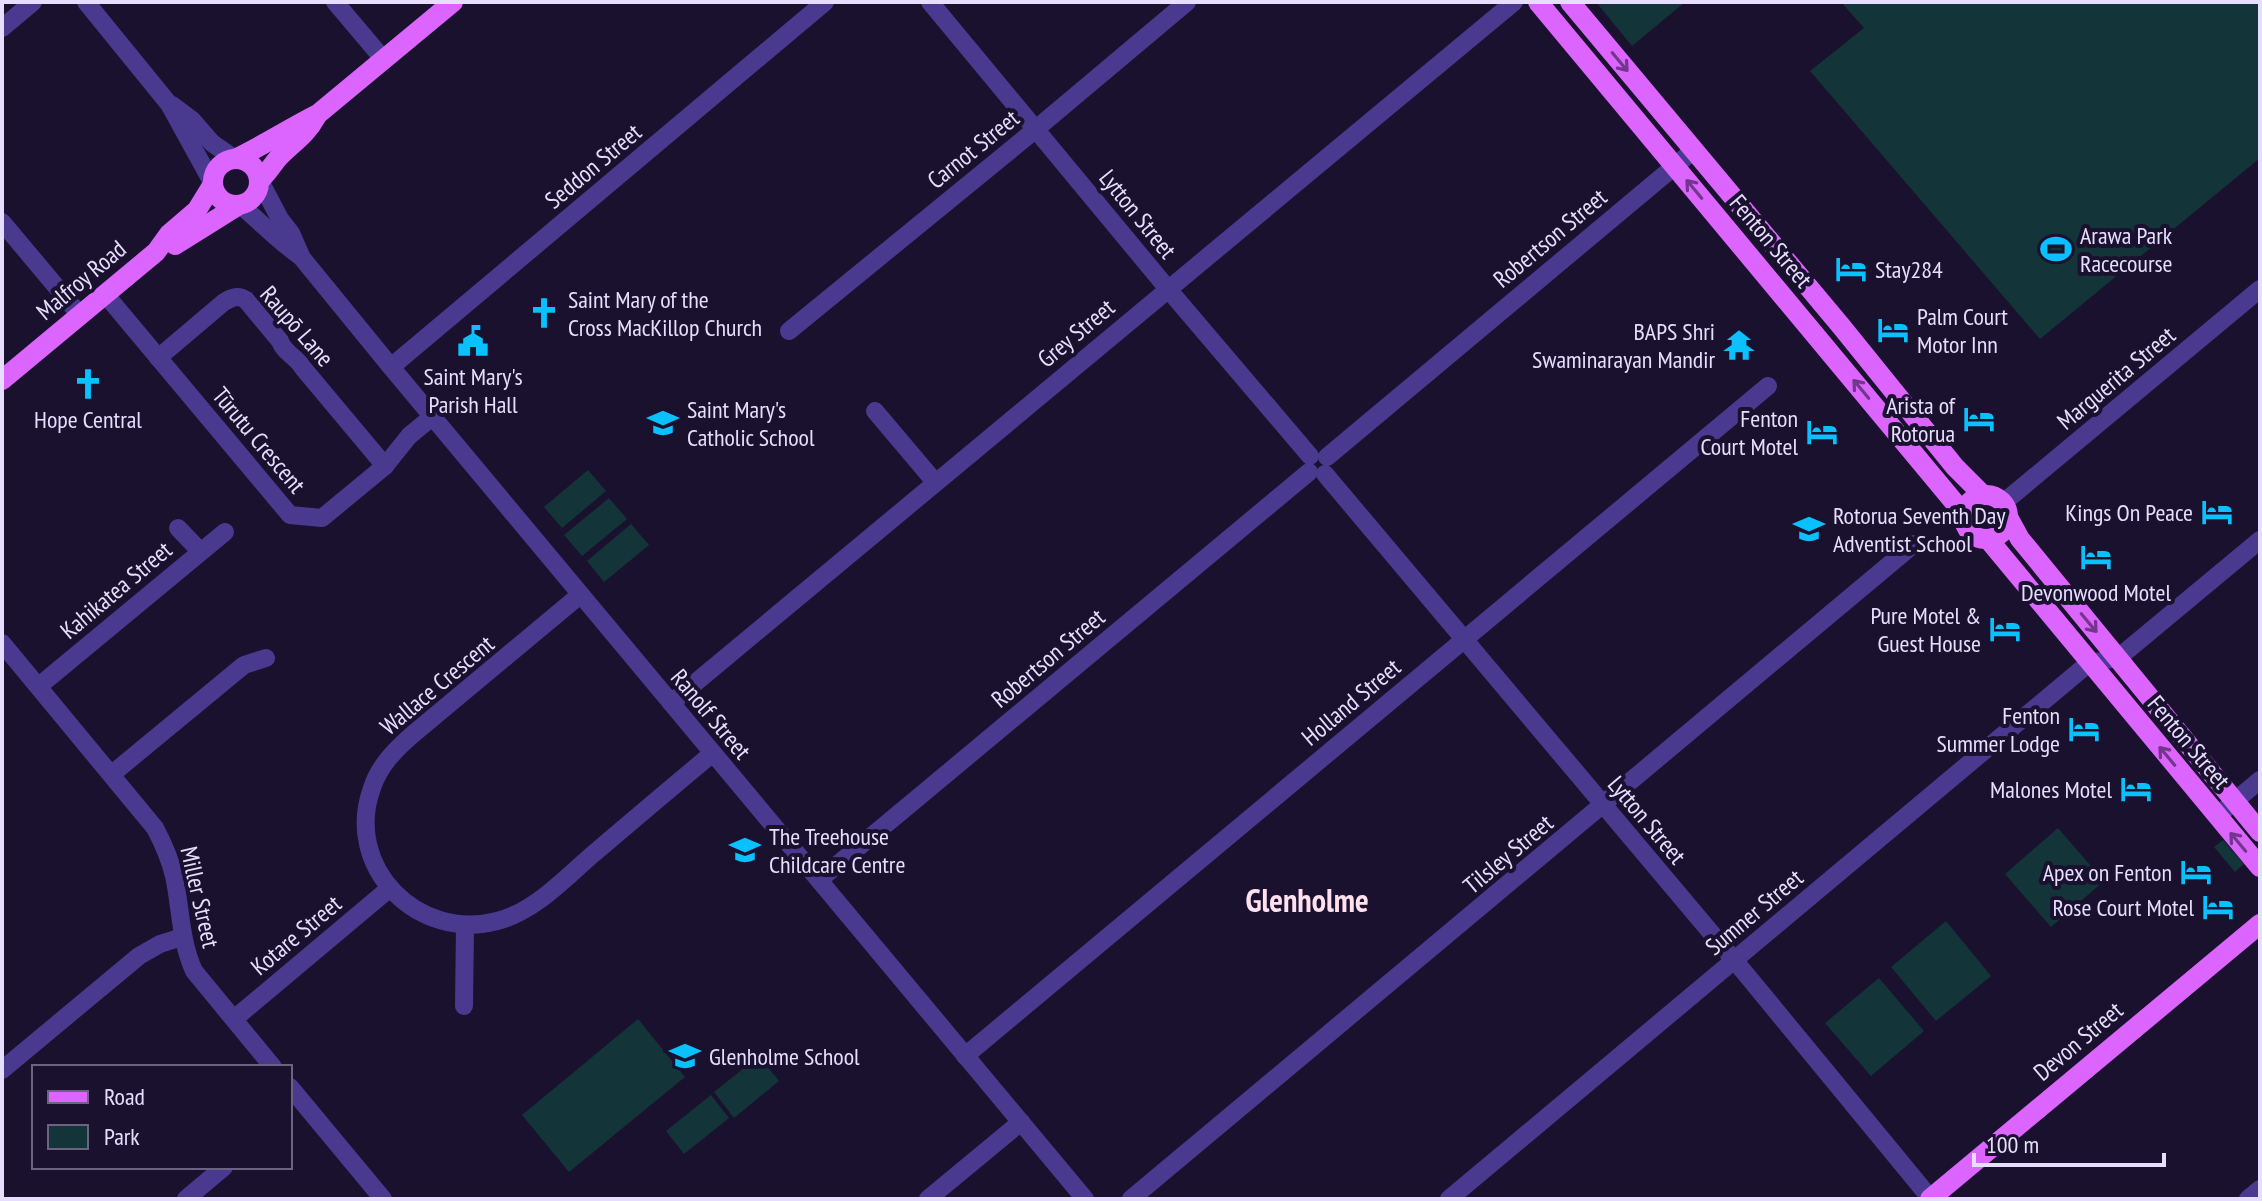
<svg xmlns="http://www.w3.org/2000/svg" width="2262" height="1201" viewBox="0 0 2262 1201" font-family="'PT Sans Narrow',sans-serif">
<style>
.green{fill:#133439}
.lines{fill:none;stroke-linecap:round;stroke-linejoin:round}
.minor{stroke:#4a3a8f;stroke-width:18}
.major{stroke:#dd65ff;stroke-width:20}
.oneway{stroke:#72378c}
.labels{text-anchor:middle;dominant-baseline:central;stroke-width:8;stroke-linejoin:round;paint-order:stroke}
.street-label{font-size:24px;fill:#e7deff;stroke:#1a112e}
.poi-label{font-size:24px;fill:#e7deff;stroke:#1a112e;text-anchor:end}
.district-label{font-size:32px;font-weight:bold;fill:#ffe0ef;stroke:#1a112e}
</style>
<rect width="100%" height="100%" fill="#1a112e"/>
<g class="green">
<path d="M1596,2h89l-53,44z"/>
<path d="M1841,2h419v156l-220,181 -230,-268 54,-43z"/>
<path d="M588,470l18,21 -44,37 -18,-21z"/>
<path d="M609,498l18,21 -45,37 -18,-21z"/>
<path d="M631,524l18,21 -45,37 -17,-21z"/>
<path d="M2058,828l46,53 -53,46 -46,-53z"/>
<path d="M2223,840l21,24 -9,8 -21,-25z"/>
<path d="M1946,921l45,55 -55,45 -45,-54z"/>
<path d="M1879,978l45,53 -53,45 -46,-53z"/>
<path d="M638,1019l47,58 -116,95 -47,-57z"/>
<path d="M759,1056l20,25 -45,37 -20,-26z"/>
<path d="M711,1095l18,23 -45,36 -18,-23z"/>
</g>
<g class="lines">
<g class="minor">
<path d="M86,2l83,102 44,80"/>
<path d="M335,2l49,58"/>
<path d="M930,2l238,287 142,167"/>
<path d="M2,28l31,-26"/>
<path d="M172,105l20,15 20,23 23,16"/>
<path d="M260,181l20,38 11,14 11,25 89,109 694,832"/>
<path d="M240,205c21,17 38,36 60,51"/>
<path d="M2,222l78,93"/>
<path d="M105,294l185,221 32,3 63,-52 24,-30 23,-19"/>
<path d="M789,331l241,-197 157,-132"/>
<path d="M158,358l66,-56c9,-5 14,-7 22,-2l34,41c4,12 17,16 23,27l82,98"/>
<path d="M391,367l434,-365"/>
<path d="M875,411l60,71"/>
<path d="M1327,457l367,-307"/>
<path d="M1325,474l420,499 186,226"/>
<path d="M2003,503l257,-214"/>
<path d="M178,528l22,23"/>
<path d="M580,595l-168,140c-17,15 -33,31 -40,53 -29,79 46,154 125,133 37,-9 67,-42 95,-66 40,-34 80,-68 121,-102"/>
<path d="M2,643l153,185c8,15 15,31 19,48 7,33 6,64 20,95l79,96"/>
<path d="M39,686l186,-154"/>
<path d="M671,703l843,-701"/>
<path d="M112,774l132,-109 22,-7"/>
<path d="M2217,816l43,-36"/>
<path d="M819,880l490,-408"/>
<path d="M464,1006l1,-80"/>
<path d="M234,1019l156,-131"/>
<path d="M965,1056l803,-670"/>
<path d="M2,1070l137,-114 21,-12 22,-7"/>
<path d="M290,1087l93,112"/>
<path d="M186,1199l38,-32"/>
<path d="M928,1199l93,-77"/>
<path d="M1131,1199l783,-655"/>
<path d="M1449,1199l640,-536 29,-5 142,-118"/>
<path d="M2248,1199l12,-10"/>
</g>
<g class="major">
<path d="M1538,2l426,512"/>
<path d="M1570,2l271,324 114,141 28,28"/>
<circle cx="236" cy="182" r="23"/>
<path d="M235,159c29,-14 55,-31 83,-45l135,-112"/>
<path d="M260,180c8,-7 13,-17 21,-25 13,-13 26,-21 35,-38"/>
<path d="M175,245l64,-40"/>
<path d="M2,380l154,-128 13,-18 28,-24 16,-26"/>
<circle cx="1986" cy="517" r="22"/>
<path d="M2008,517l12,22 240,293"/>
<path d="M1988,539l272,328"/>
<path d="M1930,1199l330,-275"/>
</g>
</g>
<defs><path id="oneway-shaft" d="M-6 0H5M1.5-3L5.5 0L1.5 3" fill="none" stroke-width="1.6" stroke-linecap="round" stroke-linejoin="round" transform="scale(2)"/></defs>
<g class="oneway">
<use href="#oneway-shaft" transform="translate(1620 62) rotate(50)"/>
<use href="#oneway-shaft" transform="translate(1694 189) rotate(-130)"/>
<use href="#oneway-shaft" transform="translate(1861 389) rotate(-130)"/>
<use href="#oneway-shaft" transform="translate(2089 623) rotate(50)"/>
<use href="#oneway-shaft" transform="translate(2167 756) rotate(-130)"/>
<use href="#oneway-shaft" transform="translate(2238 842) rotate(-130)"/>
</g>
<defs>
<symbol id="stadium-bare" viewBox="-9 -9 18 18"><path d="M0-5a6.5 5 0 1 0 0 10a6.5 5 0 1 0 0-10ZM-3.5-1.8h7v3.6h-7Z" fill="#0ac1ff" stroke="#1a112e" stroke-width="2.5" paint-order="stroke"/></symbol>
<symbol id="hotel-bare" viewBox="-9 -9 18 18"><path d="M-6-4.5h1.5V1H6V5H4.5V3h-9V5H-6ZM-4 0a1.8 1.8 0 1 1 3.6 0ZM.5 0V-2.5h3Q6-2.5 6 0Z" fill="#0ac1ff" stroke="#1a112e" stroke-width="2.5" paint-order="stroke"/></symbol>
<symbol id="church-bare" viewBox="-9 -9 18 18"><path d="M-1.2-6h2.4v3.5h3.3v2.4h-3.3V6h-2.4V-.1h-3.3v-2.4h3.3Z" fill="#0ac1ff" stroke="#1a112e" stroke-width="2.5" paint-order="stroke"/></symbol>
<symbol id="civic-bare" viewBox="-9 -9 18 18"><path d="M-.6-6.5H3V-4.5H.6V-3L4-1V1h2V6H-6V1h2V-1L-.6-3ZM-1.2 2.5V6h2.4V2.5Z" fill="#0ac1ff" stroke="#1a112e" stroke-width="2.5" paint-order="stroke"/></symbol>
<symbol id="temple-bare" viewBox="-9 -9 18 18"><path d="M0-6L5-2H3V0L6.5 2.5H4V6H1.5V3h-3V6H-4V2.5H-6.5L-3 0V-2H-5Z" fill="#0ac1ff" stroke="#1a112e" stroke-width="2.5" paint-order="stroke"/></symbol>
<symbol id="school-bare" viewBox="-9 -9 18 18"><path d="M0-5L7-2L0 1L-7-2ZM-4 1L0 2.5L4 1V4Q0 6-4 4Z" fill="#0ac1ff" stroke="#1a112e" stroke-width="2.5" paint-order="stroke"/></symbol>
</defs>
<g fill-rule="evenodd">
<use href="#stadium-bare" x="2034" y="227" width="44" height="44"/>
<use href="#hotel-bare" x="1829" y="247" width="44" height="44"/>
<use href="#church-bare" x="522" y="291" width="44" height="44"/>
<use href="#hotel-bare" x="1871" y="308" width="44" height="44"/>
<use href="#civic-bare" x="451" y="319" width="44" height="44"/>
<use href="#temple-bare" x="1717" y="323" width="44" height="44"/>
<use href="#church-bare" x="66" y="362" width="44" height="44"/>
<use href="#hotel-bare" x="1957" y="397" width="44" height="44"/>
<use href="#school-bare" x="641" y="401" width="44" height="44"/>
<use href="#hotel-bare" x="1800" y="410" width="44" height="44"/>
<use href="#hotel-bare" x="2195" y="490" width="44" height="44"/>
<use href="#school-bare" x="1787" y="507" width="44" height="44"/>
<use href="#hotel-bare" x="2074" y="535" width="44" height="44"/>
<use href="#hotel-bare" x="1983" y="607" width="44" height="44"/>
<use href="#hotel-bare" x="2062" y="707" width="44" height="44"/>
<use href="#hotel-bare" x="2114" y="767" width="44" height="44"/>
<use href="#school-bare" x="723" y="828" width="44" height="44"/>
<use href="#hotel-bare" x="2174" y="850" width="44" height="44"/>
<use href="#hotel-bare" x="2196" y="885" width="44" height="44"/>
<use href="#school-bare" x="663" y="1034" width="44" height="44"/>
</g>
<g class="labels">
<g class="street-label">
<text transform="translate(973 149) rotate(-39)">Carnot Street</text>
<text transform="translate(593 166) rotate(-40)">Seddon Street</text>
<text transform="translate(1138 214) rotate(51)">Lytton Street</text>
<text transform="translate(1550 238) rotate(-40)">Robertson Street</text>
<text transform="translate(1771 241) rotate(50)">Fenton Street</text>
<text transform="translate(81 280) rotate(-40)">Malfroy Road</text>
<text transform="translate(297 326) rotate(49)">Raupō Lane</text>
<text transform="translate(1076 333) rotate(-40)">Grey Street</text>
<text transform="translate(2116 378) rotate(-40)">Marguerita Street</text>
<text transform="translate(259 440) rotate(50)">Tūrutu Crescent</text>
<text transform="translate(116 590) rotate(-40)">Kahikatea Street</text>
<text transform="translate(1048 658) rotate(-40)">Robertson Street</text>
<text transform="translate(437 685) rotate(-40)">Wallace Crescent</text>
<text transform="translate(1351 702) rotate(-40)">Holland Street</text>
<text transform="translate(711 714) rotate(50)">Ranolf Street</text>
<text transform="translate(2189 742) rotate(50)">Fenton Street</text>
<text transform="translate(1647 820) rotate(50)">Lytton Street</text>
<text transform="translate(1508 854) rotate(-40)">Tilsley Street</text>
<text transform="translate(200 897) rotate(77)">Miller Street</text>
<text transform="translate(1754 912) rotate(-40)">Sumner Street</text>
<text transform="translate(296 935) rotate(-40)">Kotare Street</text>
<text transform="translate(2078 1041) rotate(-40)">Devon Street</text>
</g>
<g class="poi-label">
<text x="2080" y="235" text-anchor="start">Arawa Park<tspan x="2080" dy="28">Racecourse</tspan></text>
<text x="1875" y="269" text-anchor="start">Stay284</text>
<text x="568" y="299" text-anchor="start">Saint Mary of the<tspan x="568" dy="28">Cross MacKillop Church</tspan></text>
<text x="1917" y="316" text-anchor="start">Palm Court<tspan x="1917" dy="28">Motor Inn</tspan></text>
<text x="1715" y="331">BAPS Shri<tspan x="1715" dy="28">Swaminarayan Mandir</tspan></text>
<text x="473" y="376" text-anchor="middle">Saint Mary's<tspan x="473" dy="28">Parish Hall</tspan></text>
<text x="1955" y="405">Arista of<tspan x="1955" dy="28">Rotorua</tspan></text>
<text x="687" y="409" text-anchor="start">Saint Mary's<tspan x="687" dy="28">Catholic School</tspan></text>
<text x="1798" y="418">Fenton<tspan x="1798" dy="28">Court Motel</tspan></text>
<text x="88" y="419" text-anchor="middle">Hope Central</text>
<text x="2193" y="512">Kings On Peace</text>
<text x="1833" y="515" text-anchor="start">Rotorua Seventh Day<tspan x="1833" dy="28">Adventist School</tspan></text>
<text x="2096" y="592" text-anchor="middle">Devonwood Motel</text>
<text x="1981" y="615">Pure Motel &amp;<tspan x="1981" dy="28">Guest House</tspan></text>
<text x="2060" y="715">Fenton<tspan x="2060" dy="28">Summer Lodge</tspan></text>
<text x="2112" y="789">Malones Motel</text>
<text x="769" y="836" text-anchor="start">The Treehouse<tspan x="769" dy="28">Childcare Centre</tspan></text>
<text x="2172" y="872">Apex on Fenton</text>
<text x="2194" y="907">Rose Court Motel</text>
<text x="709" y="1056" text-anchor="start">Glenholme School</text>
</g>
<g class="district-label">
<text x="1307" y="900">Glenholme</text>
</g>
</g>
<rect width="2262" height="1201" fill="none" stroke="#e7deff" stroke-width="8"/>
<rect x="32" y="1065" width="260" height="104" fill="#1a112e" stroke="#6c6382" stroke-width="2"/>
<rect x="48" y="1091" width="40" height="12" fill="#dd65ff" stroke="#6c6382" stroke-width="2"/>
<text x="104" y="1105" font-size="24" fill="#e7deff">Road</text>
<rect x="48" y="1125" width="40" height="24" fill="#133439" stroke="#6c6382" stroke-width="2"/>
<text x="104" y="1145" font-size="24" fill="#e7deff">Park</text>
<path d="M1974 1153v12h190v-12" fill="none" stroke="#e7deff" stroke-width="4"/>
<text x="1986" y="1153" font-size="24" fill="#e7deff" stroke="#1a112e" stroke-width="6" paint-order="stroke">100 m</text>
</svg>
